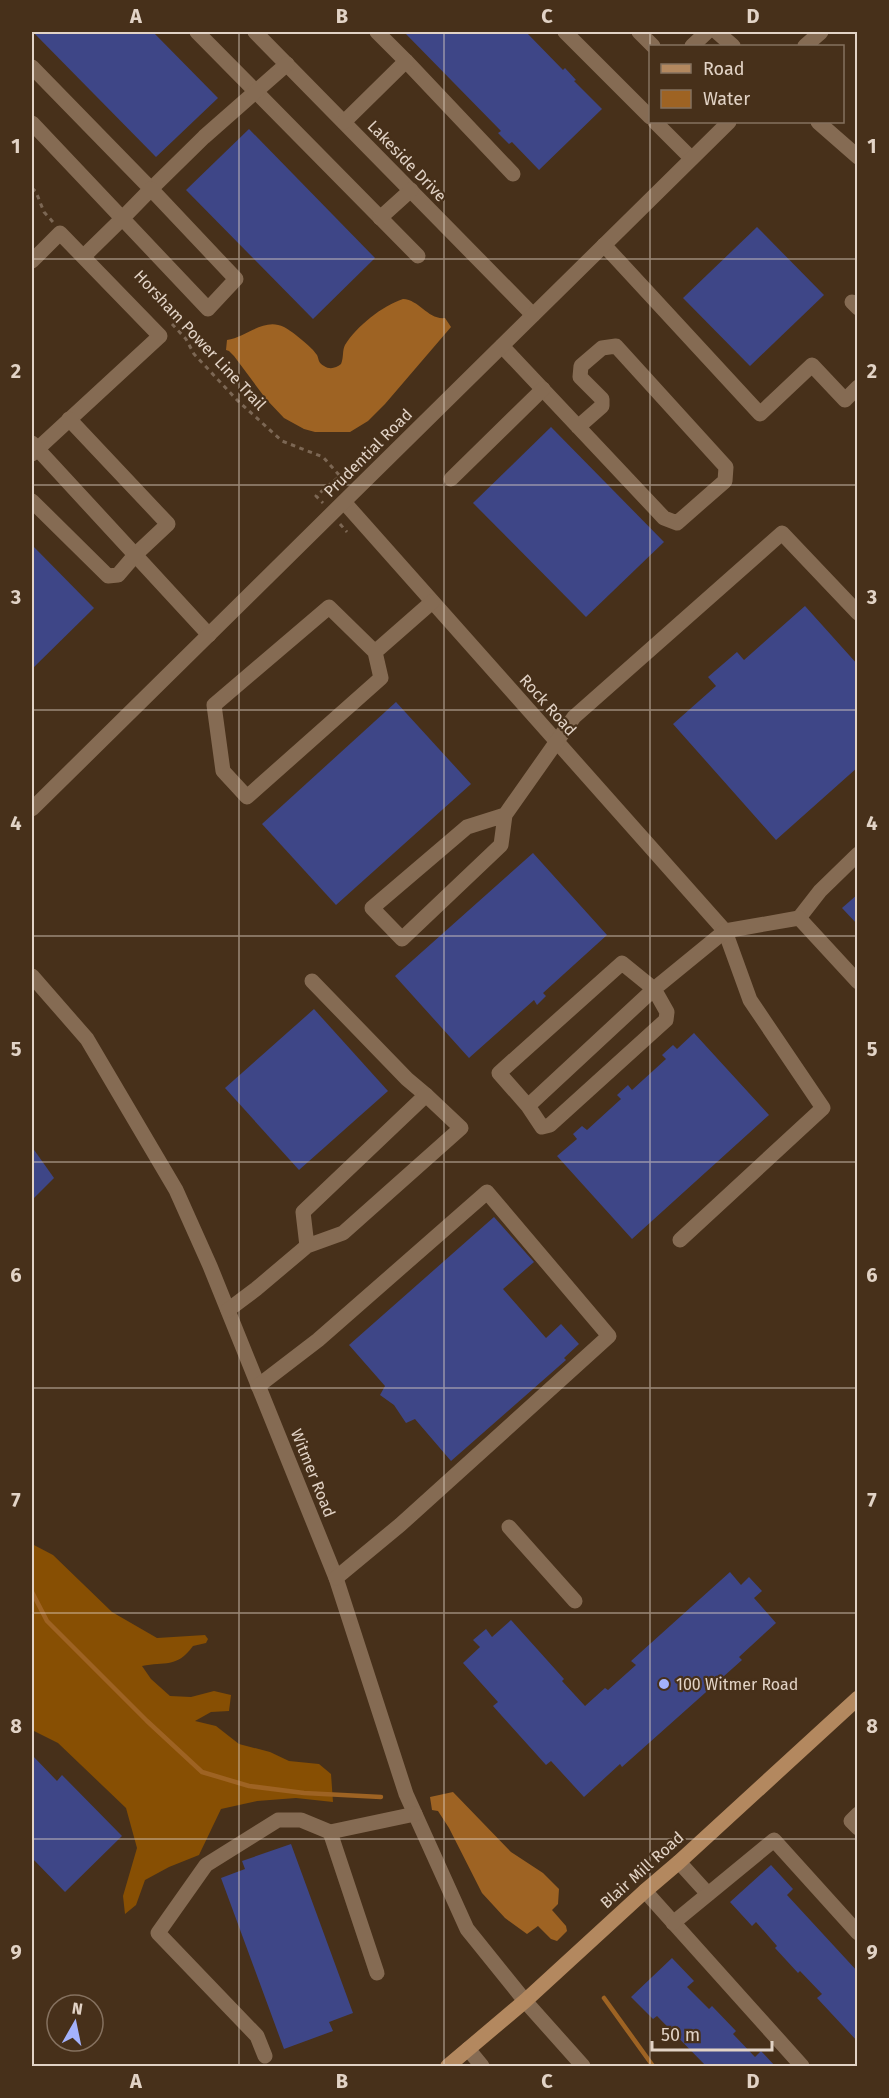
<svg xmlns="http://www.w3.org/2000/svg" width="889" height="2098" viewBox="0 0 889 2098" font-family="'Fira Sans',sans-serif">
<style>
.forest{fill:#874f03}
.water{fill:#9e6323}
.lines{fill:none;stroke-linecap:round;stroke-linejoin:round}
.stream{stroke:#9e6323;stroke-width:4.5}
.building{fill:#3e4687}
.path{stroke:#7c6754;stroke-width:3;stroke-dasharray:4.5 4.5;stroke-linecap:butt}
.minor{stroke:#856b53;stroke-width:15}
.major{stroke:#b3885f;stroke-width:15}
.grid{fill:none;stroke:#e2d3c6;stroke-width:1.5;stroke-opacity:0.55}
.poi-dot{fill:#a3b2fc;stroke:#47301a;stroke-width:2}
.labels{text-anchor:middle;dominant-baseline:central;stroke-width:4.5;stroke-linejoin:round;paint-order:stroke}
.street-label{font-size:16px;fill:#e2d3c6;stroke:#47301a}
.poi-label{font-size:16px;fill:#e2d3c6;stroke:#47301a;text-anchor:start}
.neatline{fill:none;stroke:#e2d3c6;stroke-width:2}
.grid-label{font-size:20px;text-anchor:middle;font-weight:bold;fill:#e2d3c6}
</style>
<rect width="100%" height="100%" fill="#47301a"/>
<path class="forest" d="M32,1544l21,11 59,57 45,26 48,-3 3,4 -2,4 -13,3c-17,23 -28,15 -51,20l9,13 19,17 21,1 23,-6 17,4 -2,16 -18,1 -16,9 21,5 23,18 31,8 19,9 30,3 12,10 2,28 -37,-4 -39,3 -36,8 -22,46 -30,12 -24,13 -9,25 -11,9 -2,-18 14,-48 -11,-40 -68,-65 -26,-13z"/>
<g class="water">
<path d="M403,299c17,1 25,21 42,19l6,9 -66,77 -17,17 -18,11h-35l-11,-3 -20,-11 -18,-19 -32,-43 -5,-5 -3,-1 1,-10c20,-3 37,-23 57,-13 9,5 28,20 33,28 2,4 1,8 7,11 6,4 12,2 17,-2 3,-7 1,-13 4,-19 12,-19 37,-39 58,-46z"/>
<path d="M453,1792l58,60 32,21 16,16 -1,15 -6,6 14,16 1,5 -10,10 -6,-2 -13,-13 -11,8 -22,-16 -23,-25 -33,-65 -11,-17 -6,-1 -2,-13z"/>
</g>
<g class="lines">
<g class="stream">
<path d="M32,1592l15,29 100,100 55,51 47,14 55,7 77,4"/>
<path d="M604,1998l49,68"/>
</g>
</g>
<g class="building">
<path d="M33,32h120l65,66 -62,59z"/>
<path d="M404,32h122l37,38 2,-2 11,12 -2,1 28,28 -63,61 -27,-28 -3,2 -11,-11 3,-2z"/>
<path d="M249,129l126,129 -62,61 -127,-129z"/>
<path d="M757,227l67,68 -74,71 -67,-68z"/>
<path d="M551,427l113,115 -78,75 -113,-114z"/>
<path d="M32,545l62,63 -62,61z"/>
<path d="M805,606l53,59v102l-82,73 -103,-116 43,-38 -8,-9 29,-25 7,8z"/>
<path d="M396,702l75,82 -135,121 -74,-81z"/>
<path d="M533,853l74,82 -64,58 3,3 -9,9 -3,-5 -65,58 -74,-82z"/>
<path d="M858,894v31l-16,-17z"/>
<path d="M314,1009l74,82 -89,79 -74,-82z"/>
<path d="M694,1033l75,82 -137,124 -75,-83 20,-17 -4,-5 9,-8 5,4 34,-31 -4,-4 11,-10 4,5 34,-31 -4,-4 11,-10 4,4z"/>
<path d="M32,1147l22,31 -22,22z"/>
<path d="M494,1217l40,45 -31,27 43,49 15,-14 18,20 -15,14 2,2 -115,101 -36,-42 -9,4 -12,-18 -14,-10 5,-9 -36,-41z"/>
<path d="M730,1572l11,13 8,-8 13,14 -8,7 22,25 -37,34 3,3 -120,107 -2,-3 -36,33 -33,-36 -5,4 -53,-59 5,-4 -35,-39 17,-16 -7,-7 13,-11 6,8 19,-17 53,59 -2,2 23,25 20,-18 3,2 28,-25 -5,-4z"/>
<path d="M32,1755l25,26 5,-6 60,61 -57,56 -33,-34z"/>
<path d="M291,1844l62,169 -24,9 4,9 -49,18 -63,-171 24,-9 -3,-8z"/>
<path d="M771,1865l22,24 -6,6 71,77v70l-41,-44 5,-4 -22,-23 -2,2 -23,-25 2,-2 -21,-24 -4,4 -22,-24z"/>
<path d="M672,1958l22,23 -7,6 22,22 3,-3 24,25 -3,3 22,23 6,-6 15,16h-69l-50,-51 -4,3 -22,-22z"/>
</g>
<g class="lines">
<g class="path">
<path d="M32,188l4,4 8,20 9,10"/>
<path d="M172,324l14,15 8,15 43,46 45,41 41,16 17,19 -24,20 7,7"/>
<path d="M340,524l7,8"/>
</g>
<g class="minor">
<path d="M197,32l221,224"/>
<path d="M255,32l278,283"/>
<path d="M565,32l85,85"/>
<path d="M639,32l14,14"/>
<path d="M717,32l16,14"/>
<path d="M692,46l15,-14"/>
<path d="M805,46l16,-14"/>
<path d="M406,61l107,113"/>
<path d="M32,67l119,122 53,-52 83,-73"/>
<path d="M344,122l62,-61 -29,-29"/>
<path d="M655,122l36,36"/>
<path d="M818,122l40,35"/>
<path d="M32,123l176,186 28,-30 -85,-90c-22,23 -44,45 -67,67"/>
<path d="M380,218l31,-28"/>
<path d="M604,245l156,169 52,-49 33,35 13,-13"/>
<path d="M32,261l28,-28 100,103 -128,118"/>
<path d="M852,302l6,6"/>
<path d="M502,346l162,172 13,5 48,-42 1,-14 -110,-121 -14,2 -21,18 -1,11 22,22v7l-24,21"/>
<path d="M32,443l177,192"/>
<path d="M451,479l92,-90"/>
<path d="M32,501l76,75 10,-1 18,-21 32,-30 -99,-105"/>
<path d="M344,502l381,429 25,69 73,108 -143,132"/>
<path d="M375,652l6,26 -134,119 -24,-26 -9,-66 115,-98 46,45 57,-50"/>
<path d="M32,809l697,-687"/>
<path d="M505,815l-4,30 -99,94 -30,-31 95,-81 38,-12 69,-98 208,-184 76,80"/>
<path d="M799,918l21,-27 38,-37"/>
<path d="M32,976l55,63 89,151 34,76 126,312 70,216 61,135 58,72 58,65"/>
<path d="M312,981l95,98 19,16"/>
<path d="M528,1106l14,21 8,-2 116,-105 1,-8 -13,-23 -126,117 -29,-33 123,-110 32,26 71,-58 74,-13 59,64"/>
<path d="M228,1310l28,-21 51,-43 36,-13 118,-105 -35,-33 -123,117 4,34"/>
<path d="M258,1386l60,-46 169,-148 122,144 -209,189 -64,53"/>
<path d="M509,1527l66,74"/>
<path d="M858,1814l-7,7 7,7"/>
<path d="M330,1832l47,141"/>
<path d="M679,1862l29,32"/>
<path d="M645,1891l157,175"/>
<path d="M673,1923l101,-83 84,93"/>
<path d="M468,2049l14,17"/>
<path d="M265,2056l-8,-20 -99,-103 48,-68 72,-45h23l29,12 85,-18"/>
</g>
<path class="major" d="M448,2066l77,-65 120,-110 34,-29 179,-164"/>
</g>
<path class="grid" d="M239,32v2034M444,32v2034M650,32v2034M32,259h826M32,485h826M32,710h826M32,936h826M32,1162h826M32,1388h826M32,1613h826M32,1839h826"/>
<circle class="poi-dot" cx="664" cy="1684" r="6"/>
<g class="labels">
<g class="street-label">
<text transform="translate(407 161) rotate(46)">Lakeside Drive</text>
<text transform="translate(200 340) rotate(47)">Horsham Power Line Trail</text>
<text transform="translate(368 453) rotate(-45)">Prudential Road</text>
<text transform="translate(548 705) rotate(48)">Rock Road</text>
<text transform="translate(313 1473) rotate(68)">Witmer Road</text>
<text transform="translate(642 1870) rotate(-42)">Blair Mill Road</text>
</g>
<g class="poi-label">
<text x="676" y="1684">100 Witmer Road</text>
</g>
</g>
<rect width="889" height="2098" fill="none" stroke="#47301a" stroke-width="66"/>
<rect x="649" y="45" width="195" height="78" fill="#47301a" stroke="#85715f" stroke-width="1.5"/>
<rect x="661" y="64" width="30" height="9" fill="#b3885f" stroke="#85715f" stroke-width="1.5"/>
<text x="703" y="75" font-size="18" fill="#e2d3c6">Road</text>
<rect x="661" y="90" width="30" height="18" fill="#9e6323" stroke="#85715f" stroke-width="1.5"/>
<text x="703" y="105" font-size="18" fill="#e2d3c6">Water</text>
<g transform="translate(75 2023) rotate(9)"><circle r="28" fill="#47301a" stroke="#85715f" stroke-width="1.5"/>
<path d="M0-4.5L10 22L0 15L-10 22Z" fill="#a3b2fc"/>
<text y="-9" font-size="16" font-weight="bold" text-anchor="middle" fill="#e2d3c6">N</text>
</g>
<path d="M652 2041v9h120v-9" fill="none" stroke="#e2d3c6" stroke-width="3"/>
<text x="661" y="2041" font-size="18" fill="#e2d3c6" stroke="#47301a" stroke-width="4.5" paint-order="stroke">50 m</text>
<rect x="33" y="33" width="823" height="2032" class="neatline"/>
<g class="grid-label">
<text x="136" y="23">A</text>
<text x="342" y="23">B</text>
<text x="547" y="23">C</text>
<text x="753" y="23">D</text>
<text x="16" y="153">1</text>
<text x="872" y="153">1</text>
<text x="16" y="378">2</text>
<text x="872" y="378">2</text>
<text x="16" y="604">3</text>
<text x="872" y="604">3</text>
<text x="16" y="830">4</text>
<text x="872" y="830">4</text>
<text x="16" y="1056">5</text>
<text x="872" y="1056">5</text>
<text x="16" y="1282">6</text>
<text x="872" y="1282">6</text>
<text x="16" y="1507">7</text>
<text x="872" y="1507">7</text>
<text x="16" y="1733">8</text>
<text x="872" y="1733">8</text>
<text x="16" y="1959">9</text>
<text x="872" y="1959">9</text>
<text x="136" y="2088">A</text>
<text x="342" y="2088">B</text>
<text x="547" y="2088">C</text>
<text x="753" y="2088">D</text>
</g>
</svg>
